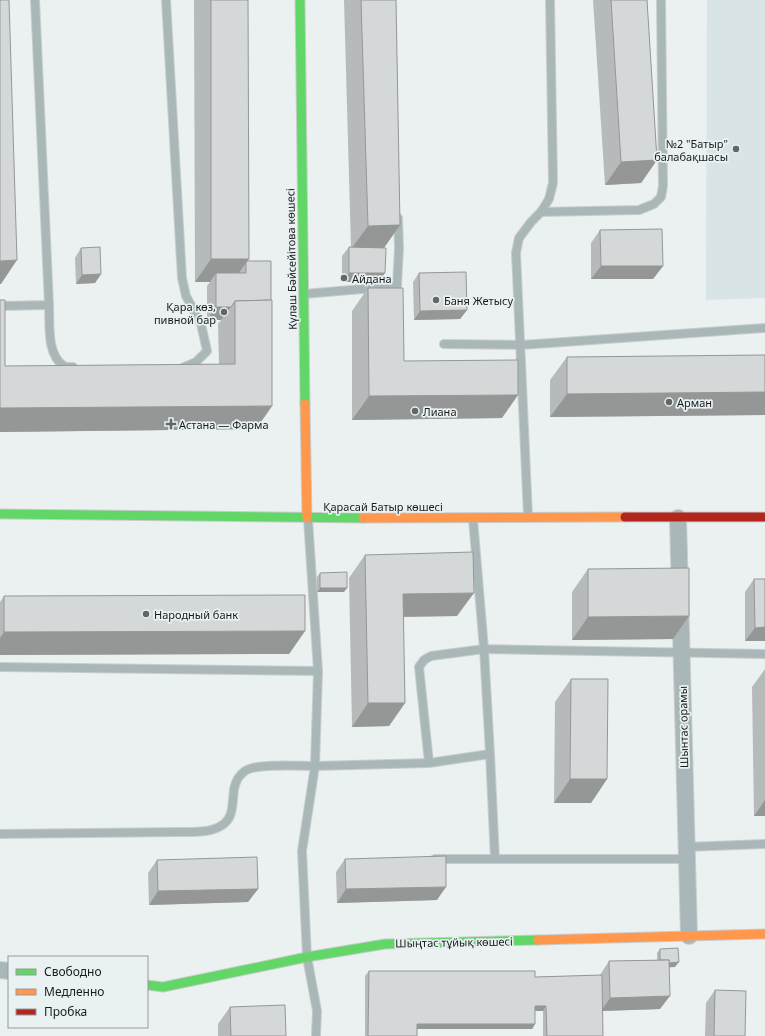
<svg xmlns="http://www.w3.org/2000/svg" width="765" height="1036" viewBox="0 0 765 1036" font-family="'Noto Sans',sans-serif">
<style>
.built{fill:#d8e4e5}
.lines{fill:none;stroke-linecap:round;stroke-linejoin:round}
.lane-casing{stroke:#cacdcd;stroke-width:10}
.street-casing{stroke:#cacdcd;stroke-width:18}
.fast-casing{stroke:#cacdcd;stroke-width:11}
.slow-casing{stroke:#cacdcd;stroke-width:11}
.jam-casing{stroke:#cacdcd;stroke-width:11}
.lane{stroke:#aab7b8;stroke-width:8}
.street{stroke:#aab7b8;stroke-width:16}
.fast{stroke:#63d668;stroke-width:9}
.slow{stroke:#ff974d;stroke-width:9}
.jam{stroke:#b3261e;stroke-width:9}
.wall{fill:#b7baba}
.shaded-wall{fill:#959797}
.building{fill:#d5d8d8;stroke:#959797}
.poi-dot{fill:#626666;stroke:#e9f1f2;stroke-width:1.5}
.labels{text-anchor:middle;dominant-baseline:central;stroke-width:3.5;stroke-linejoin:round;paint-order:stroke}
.poi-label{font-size:11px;fill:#191b1c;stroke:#e9f1f2;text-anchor:start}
.street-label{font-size:11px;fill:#191b1c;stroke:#e9f1f2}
</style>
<rect width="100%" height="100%" fill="#ebf0f0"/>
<path class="built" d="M707,0h58v298l-59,2z"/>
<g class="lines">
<defs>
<g id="lane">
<path d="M166,0l16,278 4,18 15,28 6,27 -11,11 -14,6"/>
<path d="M541,212l98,-2 15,-6 7,-7 2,-11 -2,-186"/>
<path d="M304,294l93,-8 2,-38 -1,-30"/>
<path d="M49,305c1,17 -3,50 15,61 2,1 6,1 9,1"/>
<path d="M0,306l49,-1 -14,-305"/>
<path d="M444,344l77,1 244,-17"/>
<path d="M528,516l-12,-263 3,-15 12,-16 10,-10 8,-13 4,-16 -3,-183"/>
<path d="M473,519l11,130 281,5"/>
<path d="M0,667l318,4"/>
<path d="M490,754l5,105"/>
<path d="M0,834l178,-2c18,0 47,2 53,-19 2,-7 2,-16 3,-24 2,-8 4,-13 11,-18 11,-8 54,-5 70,-5l3,-95 -10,-152"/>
<path d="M686,847l79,-3"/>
<path d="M435,859h251"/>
<path d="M316,1036l1,-25 -10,-54 -5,-106 13,-85 114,-3 61,-9 -6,-105 -53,7 -7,4 -5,7 10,96"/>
</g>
<g id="street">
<path d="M678,518l11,418"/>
<path d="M0,970l9,1"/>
</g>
<g id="fast">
<path d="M300,0l5,404"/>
<path d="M0,514l363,4"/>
<path d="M147,985l16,2 144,-30 78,-13 153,-4"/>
</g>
<g id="slow">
<path d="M305,404l2,114"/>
<path d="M363,518l262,-1"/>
<path d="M538,940l227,-6"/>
</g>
<path id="jam" d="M625,517h140"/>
</defs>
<use href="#lane" class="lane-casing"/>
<use href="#street" class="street-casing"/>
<use href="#fast" class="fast-casing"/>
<use href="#slow" class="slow-casing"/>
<use href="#jam" class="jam-casing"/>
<use href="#lane" class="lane"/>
<use href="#street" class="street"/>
<use href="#fast" class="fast"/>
<use href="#slow" class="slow"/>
<use href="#jam" class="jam"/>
</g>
<g class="wall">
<path d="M194,0h54l1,259 -2,2 24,39 1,106 -16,23 -256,3v-132l5,66 214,-2 -1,-40 3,-4h-14v-34l3,-4h-15z"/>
<path d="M344,0h52l4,225 -16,23 -5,34h-37v-26l7,-9h2z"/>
<path d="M593,0h54l10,160 -16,23 -36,2z"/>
<path d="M600,230l63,36 -10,13h-62v-36z"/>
<path d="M81,248l20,26 -6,9 -19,1 -1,-26z"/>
<path d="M419,273l48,37 -7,9 -46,1 -1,-38z"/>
<path d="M368,288l36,73 98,57 -150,2v-109z"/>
<path d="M765,355v60l-215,2v-37l17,-23z"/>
<path d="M365,555l92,61 -54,1 2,86 -16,23 -37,1 -3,-149z"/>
<path d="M588,569l101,47 -16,23 -101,1v-48z"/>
<path d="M320,573l24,19h-27v-15z"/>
<path d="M754,579h11v62h-20v-49z"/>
<path d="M4,596l301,35 -16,23 -289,1v-53z"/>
<path d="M765,669v147h-11l-2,-129z"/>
<path d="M571,679l36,100 -16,24h-37l1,-101z"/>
<path d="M345,859l92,41 -100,3 -1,-31z"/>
<path d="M157,860l101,29 -10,13 -99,3 -1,-32z"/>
<path d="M660,949l15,18h-6l-9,42 -57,2v25h-60v-25h-8v13l-3,5h-115v7h-52v-60l4,-5 166,6 65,-2 9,-14 48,-1v-7z"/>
<path d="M715,990l30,46h-40l1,-33z"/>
<path d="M230,1007l56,29h-68v-12z"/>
</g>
<g class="shaded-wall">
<path d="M657,160l-16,23 -36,2 16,-23z"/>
<path d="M400,225l-17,24h-32l17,-23z"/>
<path d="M211,259h38l-17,23 -16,-9 -6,9h-15z"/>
<path d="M17,260l-16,24h-1v-23z"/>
<path d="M601,266h62l-10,13h-62z"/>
<path d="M349,273h36l-6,9h-37z"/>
<path d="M101,274l-6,9 -19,1 6,-9z"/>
<path d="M216,307h15l-10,13h-14z"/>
<path d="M467,310l-7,9 -46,1 6,-9z"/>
<path d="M765,392v23l-215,2 17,-23z"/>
<path d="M518,395l-16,23 -150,2 17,-24z"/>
<path d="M272,406l-16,23 -256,3v-24z"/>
<path d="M320,588h27l-3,4h-27z"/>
<path d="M474,593l-17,23 -71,1 17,-23z"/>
<path d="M689,616l-16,23 -101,1 16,-23z"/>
<path d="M765,627v14h-20l10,-13z"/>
<path d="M305,631l-16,23 -289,1v-17l4,-6z"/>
<path d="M368,703h37l-16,23 -37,1z"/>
<path d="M570,779h37l-16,24h-37z"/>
<path d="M765,800v16h-11z"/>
<path d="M446,887l-9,13 -100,3 9,-14z"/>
<path d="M258,889l-10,13 -99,3 9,-14z"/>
<path d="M679,962l-4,5 -18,1 4,-5z"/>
<path d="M670,996l-10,13 -59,2 9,-13z"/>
<path d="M535,1006h11l-3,5h-11z"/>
<path d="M417,1024h118l-3,5h-118z"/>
</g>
<g class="building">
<path d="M0,0h9l8,260 -17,1z"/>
<path d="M211,0h37l1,259h-38z"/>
<path d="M361,0h35l4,225 -32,1z"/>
<path d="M611,0h36l10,160 -36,2z"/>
<path d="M662,229l1,37h-62l-1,-36z"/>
<path d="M100,247l1,27 -19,1 -1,-27z"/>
<path d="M349,247l37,1 -1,25h-36z"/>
<path d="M247,261h24v39l-36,1 -4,6h-15v-34h30v-11z"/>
<path d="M466,272l1,38 -47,1 -1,-38z"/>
<path d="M368,288h35l1,73 114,-1v35l-149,1z"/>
<path d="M0,300h5v66l230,-2v-63l37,-1v106l-272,2z"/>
<path d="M765,355v37l-198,2v-37z"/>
<path d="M473,552l1,41 -71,1 2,109h-37l-3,-148z"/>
<path d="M689,568v48l-101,1v-48z"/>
<path d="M347,572v16h-27v-15z"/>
<path d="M754,579h11v48l-10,1z"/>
<path d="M305,595v36l-301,1v-36z"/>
<path d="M571,679h37l-1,100h-37z"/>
<path d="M446,856v31l-100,2 -1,-30z"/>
<path d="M257,857l1,32 -100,2 -1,-31z"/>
<path d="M678,948l1,14 -10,1v-3h-9v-11z"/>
<path d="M669,960l1,36 -60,2 -1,-37z"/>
<path d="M369,971h166v6l67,-2 1,61h-56l-1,-30h-11v18h-118v12h-49z"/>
<path d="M715,990l31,1 -1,45h-31z"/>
<path d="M285,1005l1,31h-55l-1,-29z"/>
</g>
<g class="poi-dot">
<circle cx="736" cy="149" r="4"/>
<circle cx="344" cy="278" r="4"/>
<circle cx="436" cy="300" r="4"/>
<circle cx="224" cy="312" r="4"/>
<circle cx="669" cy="402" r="4"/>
<circle cx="415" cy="411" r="4"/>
<path d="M169 418h4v4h4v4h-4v4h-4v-4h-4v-4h4z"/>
<circle cx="146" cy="614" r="4"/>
</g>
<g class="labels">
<g class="poi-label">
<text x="728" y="143" text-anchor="end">№2 "Батыр"<tspan x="728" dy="13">балабақшасы</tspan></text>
<text x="352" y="278">Айдана</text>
<text x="444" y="300">Баня Жетысу</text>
<text x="216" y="306" text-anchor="end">Қара көз,<tspan x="216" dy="13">пивной бар</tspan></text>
<text x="677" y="402">Арман</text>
<text x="423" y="411">Лиана</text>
<text x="179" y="424">Астана — Фарма</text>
<text x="154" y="614">Народный банк</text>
</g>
<g class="street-label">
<text transform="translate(291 259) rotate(-91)">Күләш Бәйсейітова көшесі</text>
<text x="383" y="506">Қарасай Батыр көшесі</text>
<text transform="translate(683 727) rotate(-91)">Шынтас орамы</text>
<text transform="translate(454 942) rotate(-1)">Шыңтас тұйық көшесі</text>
</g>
</g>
<rect x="8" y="956" width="140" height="72" fill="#e9f1f2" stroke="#969b9c"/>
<rect x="16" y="969" width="20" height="6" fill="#63d668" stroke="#969b9c"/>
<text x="44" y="976" font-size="12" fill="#191b1c">Свободно</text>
<rect x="16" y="989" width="20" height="6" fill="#ff974d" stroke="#969b9c"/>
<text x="44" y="996" font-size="12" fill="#191b1c">Медленно</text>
<rect x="16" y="1009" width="20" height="6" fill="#b3261e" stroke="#969b9c"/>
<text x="44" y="1016" font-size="12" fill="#191b1c">Пробка</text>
</svg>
